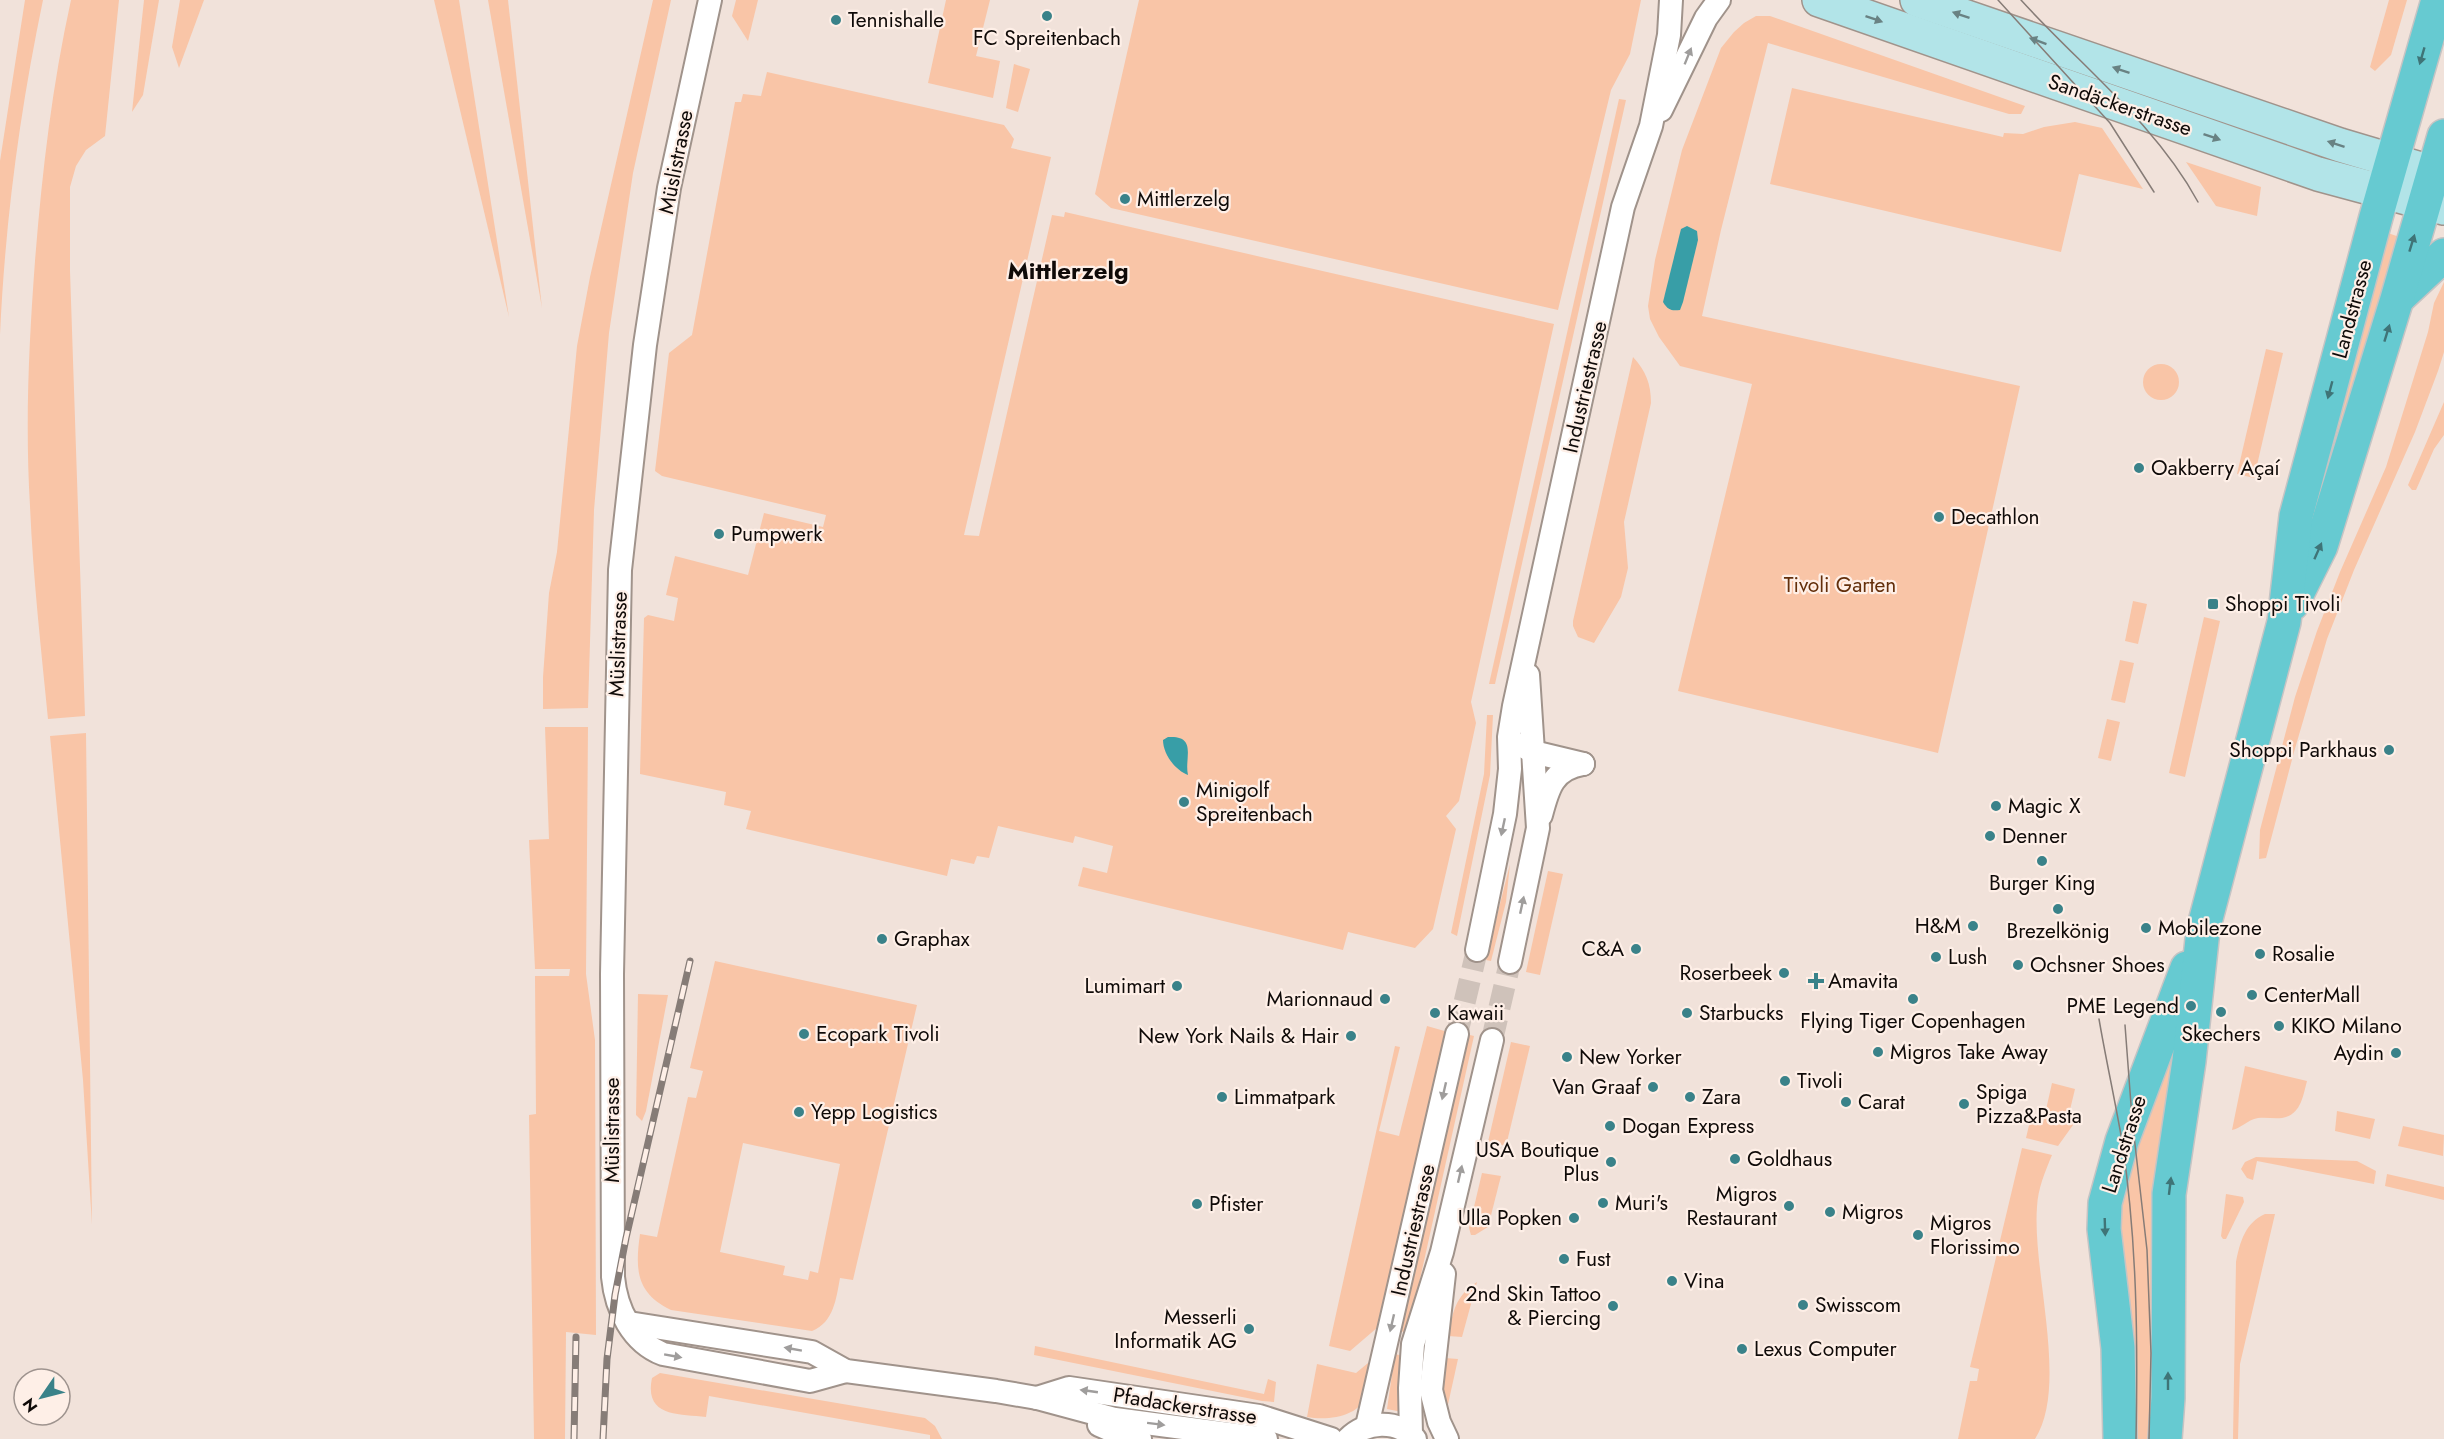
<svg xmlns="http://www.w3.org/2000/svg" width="2444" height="1439" viewBox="0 0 2444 1439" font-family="Jost,sans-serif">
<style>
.green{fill:#f9c5a7;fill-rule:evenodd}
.water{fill:#389ea7}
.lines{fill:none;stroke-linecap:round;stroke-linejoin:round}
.street-tunnel{stroke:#cfc2ba;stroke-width:22;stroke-dasharray:22 11;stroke-linecap:butt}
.street-casing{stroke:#a0938b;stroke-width:26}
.secondary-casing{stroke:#a0938b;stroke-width:36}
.primary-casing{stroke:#c5c4c4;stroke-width:36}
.street{stroke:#fff;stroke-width:22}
.secondary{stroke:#b2e4e8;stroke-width:33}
.primary{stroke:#66cad1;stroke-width:33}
.tram{stroke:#867c77;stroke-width:1.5}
.rail-casing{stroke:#867c77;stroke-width:7}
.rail{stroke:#feefe7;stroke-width:4.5;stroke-dasharray:14;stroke-linecap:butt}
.oneway{fill:#698283}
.oneway2{fill:#9f9d9c}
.oneway3{fill:#3f7477}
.poi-dot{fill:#3a8289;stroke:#feefe7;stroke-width:2}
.labels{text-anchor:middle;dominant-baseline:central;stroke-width:4.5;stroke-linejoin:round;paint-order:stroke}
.poi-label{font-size:21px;fill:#0f0a08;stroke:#feefe7;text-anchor:start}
.street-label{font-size:21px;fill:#0f0a08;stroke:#feefe7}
.park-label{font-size:21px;fill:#632f0b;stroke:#feefe7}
.quarter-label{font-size:24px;font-weight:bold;fill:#0f0a08;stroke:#feefe7}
</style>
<rect width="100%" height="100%" fill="#f1e2da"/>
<g class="green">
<path d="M25,0h18c-23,110 -38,222 -43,335v-174z"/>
<path d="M71,0h48l-14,136 -19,14 -10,16 -6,21v84l15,445 -37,3c-7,-71 -15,-142 -18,-213 -5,-82 -1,-164 5,-245 7,-88 17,-175 36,-261z"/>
<path d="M144,0h15l-16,95 -11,17z"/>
<path d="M180,0h24l-25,68 -7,-21z"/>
<path d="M434,0h25l50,317z"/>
<path d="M488,0h20l34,308z"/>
<path d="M653,0h18l-38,173 -24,160 -15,177 -6,198 -45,1v-32l6,-84 8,-41 20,-206 13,-69z"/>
<path d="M736,0h22l-10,41 -16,-25z"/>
<path d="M946,0h44l-14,56 24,5 -7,37 -65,-15z"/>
<path d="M1139,0h502l-11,54 -19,36 -53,220 -447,-102 -16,-14z"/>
<path d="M2389,0h18l-16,55 -16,16 -5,-4z"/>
<path d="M1756,16h14l255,90 -4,8h-12l-241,-71 -47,187 -19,86 318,70 -82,367 -260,-62 74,-307 -72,-18 -21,-29 -9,-18 -2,-13 7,-46 27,-110 39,-102 13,-16 10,-9z"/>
<path d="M1014,64l16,5 -12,43 -12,-4z"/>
<path d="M767,72l237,53 10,14 -3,9 40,9 -87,378 15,1 73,-321 12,2 1,-5 489,112 -83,378 5,21 -6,28 -11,50 -13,15 10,13 -23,100 -18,19 -67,-16 -5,18 -265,-64 5,-19 24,6 6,-27 -38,-10 -2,7 -75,-17 -9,32 -12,-2 -3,8 -23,-5 -4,17 -201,-47 5,-18 -27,-6 2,-13 -86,-18 4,-156 4,-3 26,6 4,-23 -12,-3 9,-39 73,19 16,-62 59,14 3,-12 -164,-39 -7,-5 14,-118 23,-18 43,-233h6l2,-8 18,2z"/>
<path d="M1792,88l211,49 1,-4 19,1 21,-7 31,-5 27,6 41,61 -64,-15 -18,78 -291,-68z"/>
<path d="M1619,99l7,1 -131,584h-6z"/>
<path d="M2186,162l75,25 -4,29 -41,-10z"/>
<path d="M2388,233l17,6 -78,260 -11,-3z"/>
<path d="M2444,282v70l-6,19 -23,61 -61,138 -27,69 -33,113 -28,106 -7,1 1,-29 35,-133 22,-66 23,-59 46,-105 42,-135 6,-29z"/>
<path d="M2266,349l17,4 -29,125 -17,-4z"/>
<path d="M1633,357c13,14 18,27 18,46l-27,119 4,46 -7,29 -27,46 -16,-6 -5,-11v-5z"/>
<circle cx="2161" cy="382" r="18"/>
<path d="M2444,402v33l-10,14 -18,41h-4l-4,-5z"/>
<path d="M2133,601l14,3 -9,40 -13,-3z"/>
<path d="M2204,617l16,4 -35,156 -16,-4z"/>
<path d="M2120,660l14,3 -9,40 -14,-3z"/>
<path d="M1487,715h6l-3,60 -33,161 -6,-3 33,-159z"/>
<path d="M2107,719l13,3 -9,39 -13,-3z"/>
<path d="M545,727h43l-2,247 9,66 1,295 -30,-3 -1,107h-31l-5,-324 7,-1 -1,-138h34l1,-7h-35l-6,-129 20,-1z"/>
<path d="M86,733l6,492 -9,-145 -33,-344z"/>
<path d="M1510,864l-4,38 -15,59 -5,-1z"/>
<path d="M1548,871l15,3 -23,101 -14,-3z"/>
<path d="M715,961l202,44 -64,275 -13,-2c-4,21 -6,44 -28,53l-141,-21c-35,-17 -36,-40 -31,-76l17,3 31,-140 8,1 7,-27 -13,-3zM743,1143l97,21 -22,109 -8,-2 -2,9 -25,-5 2,-9 -65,-14z"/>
<path d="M638,994l30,1 -22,116 -4,10 -6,-6z"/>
<path d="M1427,1026l21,6 -70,295 -28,24 -21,-5 66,-300 5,1 -21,84 20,5z"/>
<path d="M1466,1034l8,2 -66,297 -8,-2z"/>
<path d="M1511,1042l19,4 -24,100 -18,-4z"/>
<path d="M2169,1051l14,3 -28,385h-26l-14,-225z"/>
<path d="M2245,1066l62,15c-4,15 -6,34 -25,37 -8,1 -16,-1 -24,0 -11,2 -18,11 -26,12z"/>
<path d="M2052,1083l23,6 -6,25 4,11 -15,21 -32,-8 4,-17 13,2z"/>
<path d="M2337,1111l38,8 -5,20 -35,-8z"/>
<path d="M2403,1126l41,9 -1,21 -45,-10z"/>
<path d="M2022,1148l30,7c-7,17 -14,33 -15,52 -5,65 32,179 -2,232h-77l12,-58h7l2,-12 -9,-2z"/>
<path d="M2256,1157l101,4 19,10 -2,13 -117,-23 -4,19 -6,-2 -6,-9 4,-7z"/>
<path d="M1482,1173l19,3 -13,51 -13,8h-4l-2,-7z"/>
<path d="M2387,1174l57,13v13l-59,-14z"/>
<path d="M2226,1194l17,3 1,5 -18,37h-3l-2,-3z"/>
<path d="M2265,1214h10l-35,150 -2,75h-5l3,-177c4,-20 9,-39 29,-48z"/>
<path d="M1477,1282l-15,55 -14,-1c5,-24 7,-40 29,-54z"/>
<path d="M1035,1346l229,48 4,-15 8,3 -2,20 -12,-1 -228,-46z"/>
<path d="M1395,1354l8,2 -1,56 -15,-3z"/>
<path d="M1374,1358c-2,11 -3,23 -6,34 -7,25 -40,29 -61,25l10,-53 39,9z"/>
<path d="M1445,1358l13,1 -11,50 -4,-24z"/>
<path d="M660,1373l265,45 10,8 7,13h-12v-4l-221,-39 -3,21c-28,-3 -62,0 -54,-39z"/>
</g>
<g class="water">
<path d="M1687,226l10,5 1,9 -15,62 -3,8c-9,1 -12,0 -17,-8l18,-73z"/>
<path d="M1168,737c30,-2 16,21 20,38 -13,-5 -25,-21 -25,-35z"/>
</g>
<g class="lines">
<g class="street-tunnel">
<path d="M1457,1034l20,-84"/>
<path d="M1492,1040l18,-78"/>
</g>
<defs>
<g id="street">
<path d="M710,0l-41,188 -24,157 -25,225 -8,404 1,303c3,32 19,65 50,77l147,27 36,-10"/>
<path d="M1661,110l45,-92 13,-18"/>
<path d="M1521,745l12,7 50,12"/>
<path d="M1541,815c7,-27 12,-46 42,-51"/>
<path d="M1477,950l28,-136 5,-45 -1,-32 5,-31 109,-499 28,-81 18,-91 2,-35"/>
<path d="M1510,962l28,-134 -10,-153"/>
<path d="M1444,1274l-13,116 8,32 8,17"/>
<path d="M629,1323l183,29 34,19 150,20 41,7 78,21 151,20"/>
<path d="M1037,1398l32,-10 190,28 72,23"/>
<path d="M1099,1425l28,12 13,2"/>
<path d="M1367,1426l90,-392"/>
<path d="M1411,1435l-1,-47 3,-44 29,-92 50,-212"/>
<path d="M1348,1439c18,-18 49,-20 67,0"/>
</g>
<g id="secondary">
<path d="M1819,0l499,174 126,34"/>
<path d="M1917,0l423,145 104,31"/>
</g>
<g id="primary">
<path d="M2398,298l46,-43"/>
<path d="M2292,604l29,-58 76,-247 47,-163"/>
<path d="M2120,1439l-2,-91 -14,-119 1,-26 17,-62 65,-173"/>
<path d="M2165,1439l3,-41 1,-204 20,-133 14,-131 81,-308 12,-106 80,-299 62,-217"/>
</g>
</defs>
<use href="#street" class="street-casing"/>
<use href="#secondary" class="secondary-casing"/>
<use href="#primary" class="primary-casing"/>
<use href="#street" class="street"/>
<use href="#secondary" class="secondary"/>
<use href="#primary" class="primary"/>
<g class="tram">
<path d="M1998,0l112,123 44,69"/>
<path d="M2021,0c60,66 134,123 177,202"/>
<path d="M2099,1019c7,41 16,81 23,122 15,99 16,199 14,298"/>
<path d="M2125,1025l7,93 15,132 4,103 -2,86"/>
</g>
<defs>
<g id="rail">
<path d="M574,1439l2,-102"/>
<path d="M603,1439l4,-80 8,-64 11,-57 64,-277"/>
</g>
</defs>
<use href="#rail" class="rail-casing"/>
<use href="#rail" class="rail"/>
</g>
<defs><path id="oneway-solid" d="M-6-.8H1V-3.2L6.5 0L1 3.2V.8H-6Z" transform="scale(1.5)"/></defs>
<g class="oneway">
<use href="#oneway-solid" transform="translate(1961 15) rotate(-161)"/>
<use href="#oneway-solid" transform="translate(1874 19) rotate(19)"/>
<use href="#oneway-solid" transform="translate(2038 41) rotate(-160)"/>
<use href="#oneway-solid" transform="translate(2121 70) rotate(-161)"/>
<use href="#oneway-solid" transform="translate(2212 137) rotate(19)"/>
<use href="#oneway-solid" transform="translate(2336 144) rotate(-162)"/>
</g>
<g class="oneway2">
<use href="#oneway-solid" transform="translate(1688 56) rotate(-68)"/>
<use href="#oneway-solid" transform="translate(1503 827) rotate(102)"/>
<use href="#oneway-solid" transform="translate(1522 905) rotate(-78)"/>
<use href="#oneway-solid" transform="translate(1444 1091) rotate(103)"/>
<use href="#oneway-solid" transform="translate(1460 1174) rotate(-77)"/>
<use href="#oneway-solid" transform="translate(1392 1323) rotate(103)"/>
<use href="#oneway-solid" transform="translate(793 1349) rotate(-170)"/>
<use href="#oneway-solid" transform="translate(673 1356) rotate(10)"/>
<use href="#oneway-solid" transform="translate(1089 1391) rotate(-172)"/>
<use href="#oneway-solid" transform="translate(1156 1424) rotate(7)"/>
</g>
<g class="oneway3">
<use href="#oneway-solid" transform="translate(2422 56) rotate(106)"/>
<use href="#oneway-solid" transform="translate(2412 243) rotate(-73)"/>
<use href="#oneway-solid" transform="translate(2387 333) rotate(-73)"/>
<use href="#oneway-solid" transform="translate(2330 390) rotate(105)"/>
<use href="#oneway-solid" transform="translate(2318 551) rotate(-66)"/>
<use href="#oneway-solid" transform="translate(2170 1186) rotate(-83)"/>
<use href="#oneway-solid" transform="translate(2105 1227) rotate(88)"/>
<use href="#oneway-solid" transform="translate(2168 1381) rotate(-90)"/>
</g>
<g class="poi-dot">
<circle cx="1047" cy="16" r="6"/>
<circle cx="836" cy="20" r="6"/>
<circle cx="1125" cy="199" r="6"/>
<circle cx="2139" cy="468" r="6"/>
<circle cx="1939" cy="517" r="6"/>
<circle cx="719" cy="534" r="6"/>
<rect x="2207" y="598" width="12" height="12" rx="3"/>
<circle cx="2389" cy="750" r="6"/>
<circle cx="1184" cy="802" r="6"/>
<circle cx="1996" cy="806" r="6"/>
<circle cx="1990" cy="836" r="6"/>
<circle cx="2042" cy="861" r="6"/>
<circle cx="2058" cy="909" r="6"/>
<circle cx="1973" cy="926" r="6"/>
<circle cx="2146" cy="928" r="6"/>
<circle cx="882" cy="939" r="6"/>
<circle cx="1636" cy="949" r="6"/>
<circle cx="2260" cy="954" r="6"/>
<circle cx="1936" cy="957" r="6"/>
<circle cx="2018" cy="965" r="6"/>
<circle cx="1784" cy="973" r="6"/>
<path d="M1813 972h6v6h6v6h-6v6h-6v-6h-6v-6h6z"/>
<circle cx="1177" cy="986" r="6"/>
<circle cx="2252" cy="995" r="6"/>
<circle cx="1385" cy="999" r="6"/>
<circle cx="1913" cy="999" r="6"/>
<circle cx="2191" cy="1006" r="6"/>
<circle cx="2221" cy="1012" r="6"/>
<circle cx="1435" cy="1013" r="6"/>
<circle cx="1687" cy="1013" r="6"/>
<circle cx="2279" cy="1026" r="6"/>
<circle cx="804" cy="1034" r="6"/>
<circle cx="1351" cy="1036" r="6"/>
<circle cx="1878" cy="1052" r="6"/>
<circle cx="2396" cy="1053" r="6"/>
<circle cx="1567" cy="1057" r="6"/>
<circle cx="1785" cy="1081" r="6"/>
<circle cx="1653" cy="1087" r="6"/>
<circle cx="1222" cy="1097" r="6"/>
<circle cx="1690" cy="1097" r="6"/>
<circle cx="1846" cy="1102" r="6"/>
<circle cx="1964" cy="1104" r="6"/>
<circle cx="799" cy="1112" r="6"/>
<circle cx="1610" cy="1126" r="6"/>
<circle cx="1735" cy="1159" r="6"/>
<circle cx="1611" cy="1162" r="6"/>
<circle cx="1603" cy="1203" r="6"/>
<circle cx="1197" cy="1204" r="6"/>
<circle cx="1789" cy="1206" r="6"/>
<circle cx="1830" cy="1212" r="6"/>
<circle cx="1574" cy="1218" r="6"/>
<circle cx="1918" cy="1235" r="6"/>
<circle cx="1564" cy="1259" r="6"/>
<circle cx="1672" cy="1281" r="6"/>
<circle cx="1803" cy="1305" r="6"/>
<circle cx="1613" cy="1306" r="6"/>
<circle cx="1249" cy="1329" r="6"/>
<circle cx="1742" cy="1349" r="6"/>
</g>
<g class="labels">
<g class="poi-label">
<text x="848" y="20">Tennishalle</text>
<text x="1047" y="38" text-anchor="middle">FC Spreitenbach</text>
<text x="1137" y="199">Mittlerzelg</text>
<text x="2151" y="468">Oakberry Açaí</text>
<text x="1951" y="517">Decathlon</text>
<text x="731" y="534">Pumpwerk</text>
<text x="2225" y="604">Shoppi Tivoli</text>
<text x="2377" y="750" text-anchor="end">Shoppi Parkhaus</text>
<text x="1196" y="790">Minigolf<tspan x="1196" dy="24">Spreitenbach</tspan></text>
<text x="2008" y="806">Magic X</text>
<text x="2002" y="836">Denner</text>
<text x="2042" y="883" text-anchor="middle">Burger King</text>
<text x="1961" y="926" text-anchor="end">H&amp;M</text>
<text x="2158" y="928">Mobilezone</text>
<text x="2058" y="931" text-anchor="middle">Brezelkönig</text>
<text x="894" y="939">Graphax</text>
<text x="1624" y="949" text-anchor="end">C&amp;A</text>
<text x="2272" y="954">Rosalie</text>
<text x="1948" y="957">Lush</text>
<text x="2030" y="965">Ochsner Shoes</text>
<text x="1772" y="973" text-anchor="end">Roserbeek</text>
<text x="1828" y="981">Amavita</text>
<text x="1165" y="986" text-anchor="end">Lumimart</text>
<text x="2264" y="995">CenterMall</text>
<text x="1373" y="999" text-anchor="end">Marionnaud</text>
<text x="2179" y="1006" text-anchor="end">PME Legend</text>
<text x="1447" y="1013">Kawaii</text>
<text x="1699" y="1013">Starbucks</text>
<text x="1913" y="1021" text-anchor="middle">Flying Tiger Copenhagen</text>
<text x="2291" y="1026">KIKO Milano</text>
<text x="816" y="1034">Ecopark Tivoli</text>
<text x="2221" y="1034" text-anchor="middle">Skechers</text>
<text x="1339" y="1036" text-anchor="end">New York Nails &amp; Hair</text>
<text x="1890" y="1052">Migros Take Away</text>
<text x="2384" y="1053" text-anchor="end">Aydin</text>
<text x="1579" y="1057">New Yorker</text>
<text x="1797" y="1081">Tivoli</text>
<text x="1641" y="1087" text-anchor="end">Van Graaf</text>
<text x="1976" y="1092">Spiga<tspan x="1976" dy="24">Pizza&amp;Pasta</tspan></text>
<text x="1234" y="1097">Limmatpark</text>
<text x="1702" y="1097">Zara</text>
<text x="1858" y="1102">Carat</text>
<text x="811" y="1112">Yepp Logistics</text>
<text x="1622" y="1126">Dogan Express</text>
<text x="1599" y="1150" text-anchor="end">USA Boutique<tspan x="1599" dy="24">Plus</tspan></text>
<text x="1747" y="1159">Goldhaus</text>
<text x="1777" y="1194" text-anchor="end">Migros<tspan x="1777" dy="24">Restaurant</tspan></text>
<text x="1615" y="1203">Muri's</text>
<text x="1209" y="1204">Pfister</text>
<text x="1842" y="1212">Migros</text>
<text x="1562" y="1218" text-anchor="end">Ulla Popken</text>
<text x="1930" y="1223">Migros<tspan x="1930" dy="24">Florissimo</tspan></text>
<text x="1576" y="1259">Fust</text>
<text x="1684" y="1281">Vina</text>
<text x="1601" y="1294" text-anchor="end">2nd Skin Tattoo<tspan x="1601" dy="24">&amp; Piercing</tspan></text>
<text x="1815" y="1305">Swisscom</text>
<text x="1237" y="1317" text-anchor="end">Messerli<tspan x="1237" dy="24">Informatik AG</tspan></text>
<text x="1754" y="1349">Lexus Computer</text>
</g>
<g class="street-label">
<text transform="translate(2120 105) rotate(19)">Sandäckerstrasse</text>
<text transform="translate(676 162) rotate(-79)">Müslistrasse</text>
<text transform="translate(2352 309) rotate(-75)">Landstrasse</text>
<text transform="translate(1585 387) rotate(-77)">Industriestrasse</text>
<text transform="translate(618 644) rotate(-88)">Müslistrasse</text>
<text transform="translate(612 1130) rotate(-90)">Müslistrasse</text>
<text transform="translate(2124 1144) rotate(-72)">Landstrasse</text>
<text transform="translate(1413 1230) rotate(-77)">Industriestrasse</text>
<text transform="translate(1185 1406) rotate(9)">Pfadackerstrasse</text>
</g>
<g class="park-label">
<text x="1840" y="585">Tivoli Garten</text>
</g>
<g class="quarter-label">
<text x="1068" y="270">Mittlerzelg</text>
</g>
</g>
<g transform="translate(42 1397) rotate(235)"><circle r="28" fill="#feefe7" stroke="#9e938e" stroke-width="1.5"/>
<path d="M0-4.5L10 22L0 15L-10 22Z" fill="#3a8289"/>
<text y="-9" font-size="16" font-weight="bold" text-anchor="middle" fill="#0f0a08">N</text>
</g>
</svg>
